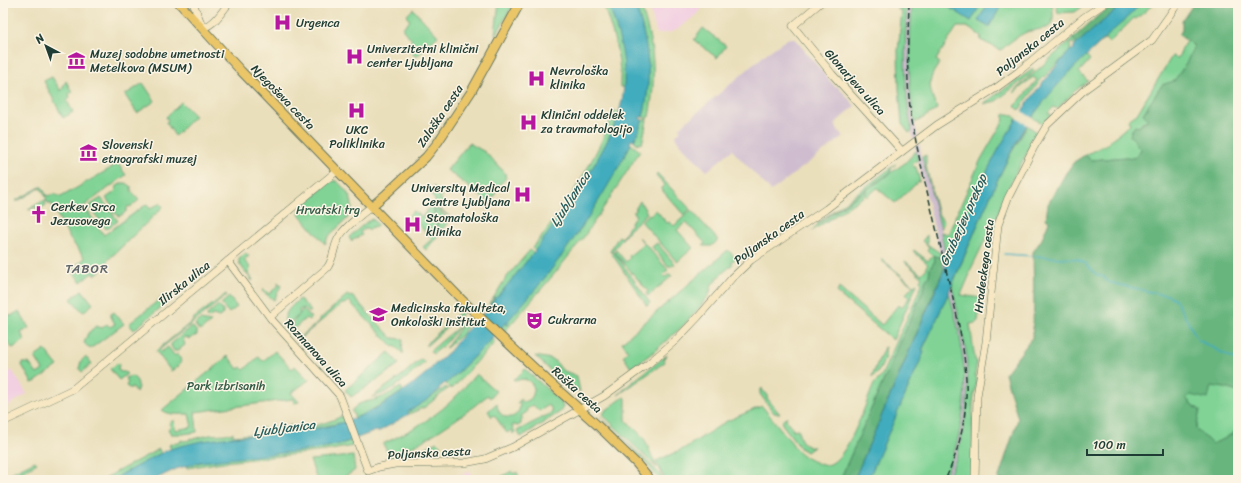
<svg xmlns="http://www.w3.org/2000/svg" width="1241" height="483" viewBox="0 0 1241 483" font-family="Sriracha,sans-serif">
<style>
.built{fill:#f2cfe1}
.industrial{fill:#cfbdcf}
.green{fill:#80d395;stroke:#508864}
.forest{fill:#68b57e;stroke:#447959}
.water{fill:#40acbe;stroke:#307479}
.pier{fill:#eadfbb}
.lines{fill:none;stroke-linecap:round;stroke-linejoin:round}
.stream{stroke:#40acbe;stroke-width:1.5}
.secondary-casing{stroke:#667663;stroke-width:8}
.primary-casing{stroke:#667663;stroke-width:10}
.secondary{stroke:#f7e8c3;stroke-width:7}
.primary{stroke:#ebc669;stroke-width:8}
.rail{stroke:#1f3d34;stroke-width:1.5;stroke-dasharray:6 3;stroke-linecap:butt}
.labels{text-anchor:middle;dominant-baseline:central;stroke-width:3;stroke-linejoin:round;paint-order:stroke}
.poi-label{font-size:12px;fill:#1f3d34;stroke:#fcf5e5;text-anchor:start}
.street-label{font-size:12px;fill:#1f3d34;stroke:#fcf5e5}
.park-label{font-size:12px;fill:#325b47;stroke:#fcf5e5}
.water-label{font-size:13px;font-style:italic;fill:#295e5d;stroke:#fcf5e5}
.neighbourhood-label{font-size:13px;letter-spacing:1px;fill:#62676b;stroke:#fcf5e5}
</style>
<rect width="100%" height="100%" fill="#fcf5e5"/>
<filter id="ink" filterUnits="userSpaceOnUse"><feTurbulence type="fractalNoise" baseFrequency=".025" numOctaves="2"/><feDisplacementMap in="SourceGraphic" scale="8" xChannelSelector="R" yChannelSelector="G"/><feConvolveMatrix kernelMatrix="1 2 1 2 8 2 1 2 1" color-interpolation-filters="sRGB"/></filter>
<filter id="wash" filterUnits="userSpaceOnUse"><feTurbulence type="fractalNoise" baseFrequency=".012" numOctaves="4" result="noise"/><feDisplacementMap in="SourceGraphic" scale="16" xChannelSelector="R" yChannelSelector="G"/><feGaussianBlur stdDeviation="0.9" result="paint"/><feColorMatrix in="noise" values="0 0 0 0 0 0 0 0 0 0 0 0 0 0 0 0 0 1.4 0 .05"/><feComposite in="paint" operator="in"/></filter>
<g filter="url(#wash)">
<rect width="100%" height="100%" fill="#eadfbb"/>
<g class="built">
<path d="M648,3h57l-8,11 -16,13 -9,5 -15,2z"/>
<path d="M12,370l15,24 -24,15v-33z"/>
<path d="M470,471l4,9h-23l13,-6z"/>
</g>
<g class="industrial">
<path d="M907,3h5l-2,71 2,36 10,47 23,89 21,106 2,35 -3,37 -8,32 -10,24h-4l11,-28 7,-29 4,-34 -1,-24 -6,-36 -42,-178 -9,-42 -2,-35z"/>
<path d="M791,38h3l41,49 2,-1 18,20 -21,18 9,13 -72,54 -39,-41 -25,21 -24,-24 -8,-10 6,-7 -2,-2 88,-75 20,-14z"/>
</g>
<g class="green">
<path d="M499,3h15l-18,32 -1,-1z"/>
<path d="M603,3h5c10,27 20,55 16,84h-4c2,-31 -8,-55 -17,-84z"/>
<path d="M635,3h5c14,42 17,70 9,114l-1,-1 -1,3 -4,-2c10,-42 5,-74 -8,-114z"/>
<path d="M898,3h9c-2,43 -4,86 5,128l-3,2 -7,-9 -3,-36 -1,-37 4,-41h-4z"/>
<path d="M912,3h140c4,29 -2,23 -25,29 -10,4 -18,11 -26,18l-21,-10 1,-4 -14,-9h-10l-21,33 4,3c-14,17 -11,26 -3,45l-1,2 -21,13c-9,-39 -5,-80 -3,-120z"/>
<path d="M1056,3h32l-13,9 -17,1z"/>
<path d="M1142,3h13l-19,16 -2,-1 -25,25 -4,-4 -19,16 4,5 -11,12 9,9 -12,9 -19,19 -3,-2 -6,6 3,2 -8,8 -11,-5c28,-46 72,-78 110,-115z"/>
<path d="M413,9l25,27 -22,21 -10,-11 6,-6 -9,-10v-3l7,-6 -3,-4 1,-1 -1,-1z"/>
<path d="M703,28l23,18 -9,12 -23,-18z"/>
<path d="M1072,39l6,4 -5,1v-1h-2l-1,8 -31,31 -20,28 -4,-4 22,-26 -4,-3 -19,16 -1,-1z"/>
<path d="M1186,40l8,6 -8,18 -12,17 -12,4 -19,29 5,5 -5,3 -12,14 10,12 -1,4 -6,6 -8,-1 -35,3 -6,-5 22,-11 23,-20 -2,-4 9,-6 35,-58 6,2z"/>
<path d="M1033,69l1,2 -3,3 -35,27 -13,3z"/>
<path d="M52,77l9,14 5,-10 6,11 -3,2 1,4 -3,3 6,11 -10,6 -19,-37z"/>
<path d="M143,83l12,18 -18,12 -12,-18z"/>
<path d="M181,102l14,14 -20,20 -9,-14 2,-2 -2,-3z"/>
<path d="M614,111l5,2c-17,47 -52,99 -84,138l-3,-3c31,-36 66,-91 82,-137z"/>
<path d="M1005,114h5l7,4 -27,48 -43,99 -6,-33 7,2 33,-75 23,-39 -1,-4z"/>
<path d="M643,120h4l-5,24 -3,-2 -1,2 -4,-3z"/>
<path d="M1028,125l8,7v4c-15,29 -34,58 -41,90h-3l-23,47 1,1 -9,21 20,3 -3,23 -2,2 -6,1 5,36 2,1 -2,14 2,4 -4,24 -1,77h-25l10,-24 5,-21 4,-21 2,-27 -2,-35 -14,-66 42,-99 16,-32z"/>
<path d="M469,143l16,9 20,21 1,5 -10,11 -1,6 -5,7h-2l-41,-32z"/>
<path d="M631,144l9,7 -30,47 -27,40 -27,34 -51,59 -4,-4c16,-17 32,-34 46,-52 32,-41 59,-85 84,-131z"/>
<path d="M916,151l2,9 -6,4 2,3h2l4,14 -2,1 -23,21 -18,-15 -10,9 -2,-2 3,-6 37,-26z"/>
<path d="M926,155v11l11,46 7,10 -3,7 -19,-72z"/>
<path d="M118,164l8,11 -42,31 20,29 43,-31 3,5 10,-6 3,4 -56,54 2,2 -14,12 -3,-2 -11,9 -9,-11 1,-3 12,-10 -15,-19 -19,-36 -2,1 -2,-3 -2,1 1,3 -9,5 -2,-3 -5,3 -2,-1 19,-10 -6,-10 -1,-1 -24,14 -1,-1 25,-14h2l5,9 7,-2 7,3z"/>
<path d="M896,164l-5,5v3l-74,51z"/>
<path d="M657,173l33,36 -6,6 -23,-26 4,-4 -9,-10z"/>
<path d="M332,181h5c13,13 23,26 6,42 -4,4 -10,8 -14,13 -2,2 -2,5 -4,8l-26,-30 4,-10z"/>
<path d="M122,183h4l5,3 1,6 7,8 -9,7 -2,-1c-2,6 -2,7 -9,10l-7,-5 -1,-6 -5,-7 9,-6 2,-6z"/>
<path d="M433,186l9,9 -2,4 4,3 -5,6 19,15 -23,-17v-7l-3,-2z"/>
<path d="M867,189l-3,7 -52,35 5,-6z"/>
<path d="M101,198l17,23 -12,8 -17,-23z"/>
<path d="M640,201l7,12 -17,16 -19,24 -1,-2 9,-15 3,2 14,-23 -3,-2z"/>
<path d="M432,204l7,30 -13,16 -3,-3 9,-8 -23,-24 5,-4 8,6z"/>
<path d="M434,207l16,13 -9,11 -2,-1z"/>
<path d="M656,210l11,13 3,-1 4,4 17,-16 27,30 -6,6h-9l2,-3 -19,-21 -9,8 16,18 -16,14 -36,-41 8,-7 1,1z"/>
<path d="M373,219l4,5v2l-2,2 -1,-2 -6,4 -1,-2 -7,4 2,3 -11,6 -2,-4 20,-17z"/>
<path d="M927,235v9l13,9 1,4 -7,-1 1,5 -5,7 -1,8 -4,5v5l-85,194h-175l-9,-19 29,-13 42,-27 35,-15 30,37c5,9 13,15 23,19 4,2 8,4 12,3 20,-3 39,-63 47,-81l7,-7 41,-93 -2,-4 2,-3 -17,-15v-1l16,13 6,-6 -1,-1 2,-3 -15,-13 1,-1 14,11 5,-6 -6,-5 2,-3 -7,-6z"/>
<path d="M639,237l29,33 -5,5 2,2 5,-3 2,2 -24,20 -2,-2 2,-3 -34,-39 2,-2 10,12 4,-4 -1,-2 15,-12z"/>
<path d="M657,243l18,21 -3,2h-4l-16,-19z"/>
<path d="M530,250l4,3 -37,45h-3l1,1 -10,12 21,-33z"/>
<path d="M728,250l8,8 -5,4 2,2 -17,15 1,1 -5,4 -3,11 -10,13 -16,18 -32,28 -20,14 -8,-12 5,-5 -6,-9z"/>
<path d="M614,252l36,51 -3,3 -35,-52z"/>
<path d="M246,253l3,3 -5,4 6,7 -1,2 1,2 -2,2 5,7 -1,1 -13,-18v-4z"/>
<path d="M882,259l32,27 3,-2 -24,56 -56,-47 2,-5 43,37 16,-20 3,3 8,-10 -3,-4 7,-8 -32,-26z"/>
<path d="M278,282l3,4 -7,14 -12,-9 2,-2 5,5 10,-9 -2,-2z"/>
<path d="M82,290l11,14 -10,8 -12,-13z"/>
<path d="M949,292c5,20 11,40 13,60 7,43 0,89 -19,128h-75l53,-121 3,-7 -2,-1z"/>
<path d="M226,294l1,1 -68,55 2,2 7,-5 7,9 2,-2 5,5 -1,1 1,2 -4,3 1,1 -8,5 -15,-20 38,-31 -1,-1z"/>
<path d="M165,295l5,5 -36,30 -5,-6z"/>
<path d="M347,295l3,2 2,-1 40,42 11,1 -1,11h1v4l-8,-8 -2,1 -44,-46 -5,3h-2l-44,36c-17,-18 -19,-24 2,-41l11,12 -2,2 -5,-5 -5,2 1,4 -3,3 -7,5 -1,5 6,8 2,-1 3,3 20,-16 -1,-1z"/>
<path d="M229,297l8,10 -8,6 -8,-9z"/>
<path d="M217,306h2l4,5v3l-4,3 -6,-2 -2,1 -1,2 -3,-1v-2z"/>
<path d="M303,309l8,9 -2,2 -3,-2 -12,11 3,4 -2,1 -6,-7c4,-5 10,-11 14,-18z"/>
<path d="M19,311l10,17 -8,5 4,7 -12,8 -2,-1 -8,-13v-16l7,-3 1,1z"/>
<path d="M461,311l2,2 -37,33v-2z"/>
<path d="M114,312l10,12 -34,25 -6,-6 4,-10 8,-7 6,2 5,-4 3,3 5,-3 -5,-9z"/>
<path d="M468,318l3,4 -10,13 -16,14z"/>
<path d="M200,320l11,2 -11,9 -5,-6z"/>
<path d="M463,323l-20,23 -10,8 -3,-3z"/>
<path d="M191,327h2l4,5v3l-8,4 -3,-2 -3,1 2,7 -8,6h-3l-3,-5v-2z"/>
<path d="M492,339l3,3 -43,47 -2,-2 -25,20 -16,7 -1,-2 38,-25 1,2 2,-2 -3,-3z"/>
<path d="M884,347h1c2,9 -5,27 -13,30v-1z"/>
<path d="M45,350l13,16 -23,16 -3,1 -10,-18v-2h7l8,11 6,-4 -8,-13z"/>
<path d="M275,351l17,18 3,-3 14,14 -18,13 8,9 -5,1 -1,-4 -98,13 2,20 -14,2h-12l-3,-5 3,-2 -2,-4 5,-3 1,10 17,-3 -3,-13c-9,0 -19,2 -27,-4l66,-54 10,13 3,-2 3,3 14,-13 5,4z"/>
<path d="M389,352l10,12 -26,19 -22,14 -6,-7z"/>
<path d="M667,355l-3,5 1,2 -47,33 12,-11z"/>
<path d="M535,356l16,3 5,3 6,8 15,6 3,16 -18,-14 -9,-5z"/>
<path d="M85,357l7,6 -10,9 -3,-3 2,-8z"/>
<path d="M421,359l4,3c-16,14 -33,31 -53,35l28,-20z"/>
<path d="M118,363l1,2 -1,3 1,3 3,1h3l2,2 -8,6 -9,-11z"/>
<path d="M525,369l36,33 2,5 -3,5 -39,25 -4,-6 36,-19 -4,-7 -10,6 -6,-6 -7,5 1,2 -6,4 2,3 -2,2v3l-3,2 -5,-1 -1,1 3,6 -2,2 -2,-4 -4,3 -13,-18 -2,2 -4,-6 9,-8c0,19 24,19 23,0h-3l4,-4v3c9,0 13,-5 13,-14 -3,-8 -10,-11 -18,-7l-3,-2 3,-1z"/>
<path d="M476,374l20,17 -6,7 -2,-3c-30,25 -63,46 -97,63l-8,-14c18,-9 37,-18 54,-31 15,-11 27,-25 39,-39z"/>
<path d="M131,376c7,3 9,9 5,16l-3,-4h-4l-3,-2 2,-4 -3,-4z"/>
<path d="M1211,386l14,2 13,4v38l-14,9 -12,5 -16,-15 4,-19 -9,-6 -5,-6 4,-3z"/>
<path d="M401,387l2,4c-15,11 -31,19 -48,27l-3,-7c5,-10 17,-9 25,-12 9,-3 16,-8 24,-12z"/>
<path d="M762,388l1,3 4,3v4l13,16 -6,-1 -14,-19v-3z"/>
<path d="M624,397l2,1v22l18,18 13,30 -54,-53 2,-4z"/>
<path d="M342,416l3,6 -34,7 -105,12 -35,8 -2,-4h2v-2l2,1 8,-2v-2h1l1,1 7,-1v-2h1l1,1 18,-4 16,-1 1,-1 1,1 5,-1v3l29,-3v-5h2l1,3 6,-2v-2h2v2l7,-1v-2l2,-1v3l7,-1v-1l2,-1v2h8v-2l1,-1 1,3c13,0 29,-5 41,-11z"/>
<path d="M600,416l60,58 3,6h-3l-13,-16z"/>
<path d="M787,416l-1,3 7,11 4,-1 2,1c-1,8 6,19 15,17l-7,5 -6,-3 -19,-25 1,-4z"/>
<path d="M351,441l2,5 -28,5 -109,12 -29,5 -1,-2c53,-16 111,-9 165,-25z"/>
<path d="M437,442l4,4 -18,8 -8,1 2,-3z"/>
<path d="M159,449l2,4 -50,27h-11l1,-1 2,1 13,-8v-1h2z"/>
<path d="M353,456l2,14c-11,10 -24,10 -38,10l-7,-20z"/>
<path d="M35,461l2,2 -25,15 -1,-5z"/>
<path d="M512,471l2,3 3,-2 2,5 -2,1 1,2h-23z"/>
</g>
<g class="forest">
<path d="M1117,3h7l-46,40 -6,-4 28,-25z"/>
<path d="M1194,3h44v389l-13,-4 -14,-2 -3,13 -18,-4 -4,3 5,6 9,6 -4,19 16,15 12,-5 14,-9v50h-240l20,-61 -13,-45 27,-36 2,-34 -1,-52 9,-13 7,-18 -3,-2 2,-15 18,-31 8,-11 11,-7 6,5 35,-3 8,1 6,-6 1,-4 -5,-4 -1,-4 -5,-4 1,-5 4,-5 4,1 9,-8 -5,-5 19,-29 12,-4 12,-17 8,-18 -15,-11 3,-5v-9z"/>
<path d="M934,256l7,1 3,12 -90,211h-14l85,-194v-5l4,-5 1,-8 5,-7z"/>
</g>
<g class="water">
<path d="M608,3h27c13,40 18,72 8,114h-3v2l3,1 -9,21 -3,-1 -1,3 1,1c-24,46 -52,90 -84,131 -12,16 -26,30 -39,46v4h-2v-3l-18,21 -42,41 -1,-1 -6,5v2l-10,9 -21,13 1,2 -31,18 -2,-1 -35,13 -29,6 -112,12 -24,7 -23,11h-42l50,-27v1c4,-4 13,-6 19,-8 50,-14 103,-8 154,-21 37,-10 70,-32 98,-57v-1l18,-16 14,-18 21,-21 9,-12v-2l3,-1c34,-40 66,-81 94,-127 16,-27 32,-55 33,-87 2,-28 -7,-54 -16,-80z"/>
<path d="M942,3h38l1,1 -10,17z"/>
<path d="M988,3h15l-14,24 -11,-6z"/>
<path d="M1124,3h18c-37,37 -76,67 -107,110 -22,31 -38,67 -53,102 -20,45 -38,91 -60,135l2,2 -3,7 -53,121h-14l127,-296c23,-50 52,-93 89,-133l4,-2v-3z"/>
</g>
<path class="pier" d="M1020,110l14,9 -5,7 -14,-9z"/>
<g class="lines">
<path class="stream" d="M1004,254l73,5 8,4 12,12 7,2 4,5 51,12 9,1 7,4 23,41 34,18 6,1"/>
</g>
</g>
<g filter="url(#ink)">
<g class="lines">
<defs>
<g id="secondary">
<path d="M193,3l10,25c12,-4 18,-15 26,-25"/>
<path d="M820,3l-27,23 39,48 70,77"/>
<path d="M228,261l44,59 68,76 28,75 11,-4 16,-3 69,-1 21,-4 28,-12 91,-51 44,-32 28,-24 23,-24 33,-38 19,-18 75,-51 111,-84 59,-37 22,-16 65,-54 22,-15"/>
<path d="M270,317l57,-49c7,-9 6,-20 11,-29 6,-12 24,-25 34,-33"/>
<path d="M3,422l70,-33 265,-219"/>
<path d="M975,480l2,-84 9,-54 12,-117 10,-27 26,-51 13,-22 37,-35 68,-50 26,-37"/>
</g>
<g id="primary">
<path d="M179,3l62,68 222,230 83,78 50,45 40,39 14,17"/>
<path d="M372,206l14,-12 40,-37 12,-15 33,-50 49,-89"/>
</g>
</defs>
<use href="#secondary" class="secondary-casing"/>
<use href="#primary" class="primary-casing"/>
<use href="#secondary" class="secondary"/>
<use href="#primary" class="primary"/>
<path class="rail" d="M909,3c-1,41 -4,83 4,123 9,50 23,99 34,148 18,74 33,132 -2,206"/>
</g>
</g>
<defs>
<symbol id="hospital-bare" viewBox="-9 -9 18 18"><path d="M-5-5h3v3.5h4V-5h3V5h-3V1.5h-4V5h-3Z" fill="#b5179e" stroke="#fcf5e5" stroke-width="2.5" paint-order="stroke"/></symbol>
<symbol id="museum-bare" viewBox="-9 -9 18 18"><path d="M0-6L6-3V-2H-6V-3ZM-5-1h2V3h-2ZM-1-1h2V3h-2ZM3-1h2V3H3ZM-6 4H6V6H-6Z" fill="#b5179e" stroke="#fcf5e5" stroke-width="2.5" paint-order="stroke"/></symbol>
<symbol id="church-bare" viewBox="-9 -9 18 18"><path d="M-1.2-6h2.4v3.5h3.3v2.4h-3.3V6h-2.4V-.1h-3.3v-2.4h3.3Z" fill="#b5179e" stroke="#fcf5e5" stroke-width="2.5" paint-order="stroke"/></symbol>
<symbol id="university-bare" viewBox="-9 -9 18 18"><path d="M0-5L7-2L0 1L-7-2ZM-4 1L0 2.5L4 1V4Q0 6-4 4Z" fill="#b5179e" stroke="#fcf5e5" stroke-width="2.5" paint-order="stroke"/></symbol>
<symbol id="theatre-bare" viewBox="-9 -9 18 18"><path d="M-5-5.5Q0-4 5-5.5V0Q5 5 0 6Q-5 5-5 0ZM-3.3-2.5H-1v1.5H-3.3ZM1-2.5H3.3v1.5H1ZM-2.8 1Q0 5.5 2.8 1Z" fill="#b5179e" stroke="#fcf5e5" stroke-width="2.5" paint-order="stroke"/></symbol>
</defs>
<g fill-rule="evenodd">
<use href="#hospital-bare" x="270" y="10" width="25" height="25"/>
<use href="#hospital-bare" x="342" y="44" width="25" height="25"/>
<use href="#museum-bare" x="64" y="48" width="25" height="25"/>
<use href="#hospital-bare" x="524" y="66" width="25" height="25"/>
<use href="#hospital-bare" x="344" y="98" width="25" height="25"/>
<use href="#hospital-bare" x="516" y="110" width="25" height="25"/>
<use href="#museum-bare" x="76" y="140" width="25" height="25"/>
<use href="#hospital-bare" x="510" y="182" width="25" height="25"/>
<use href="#church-bare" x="26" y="202" width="25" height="25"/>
<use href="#hospital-bare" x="400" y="212" width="25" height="25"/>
<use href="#university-bare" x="366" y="302" width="25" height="25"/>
<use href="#theatre-bare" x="522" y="308" width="25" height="25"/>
</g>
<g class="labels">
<g class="poi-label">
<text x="296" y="23">Urgenca</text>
<text x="367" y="49">Univerzitetni klinični<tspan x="367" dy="14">center Ljubljana</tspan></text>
<text x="90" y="54">Muzej sodobne umetnosti<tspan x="90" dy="14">Metelkova (MSUM)</tspan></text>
<text x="550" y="71">Nevrološka<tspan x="550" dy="14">klinika</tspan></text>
<text x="541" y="115">Klinični oddelek<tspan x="541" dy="14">za travmatologijo</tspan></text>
<text x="357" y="130" text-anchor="middle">UKC<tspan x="357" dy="14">Poliklinika</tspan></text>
<text x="102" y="145">Slovenski<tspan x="102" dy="14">etnografski muzej</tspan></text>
<text x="510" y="188" text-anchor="end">University Medical<tspan x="510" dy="14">Centre Ljubljana</tspan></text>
<text x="51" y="207">Cerkev Srca<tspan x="51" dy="14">Jezusovega</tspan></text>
<text x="426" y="218">Stomatološka<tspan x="426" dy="14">klinika</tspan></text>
<text x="391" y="308">Medicinska fakulteta,<tspan x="391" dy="14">Onkološki inštitut</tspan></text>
<text x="548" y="320">Cukrarna</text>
</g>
<g class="street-label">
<text transform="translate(1030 47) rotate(-39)">Poljanska cesta</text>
<text transform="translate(855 82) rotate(48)">Glonarjeva ulica</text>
<text transform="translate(283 97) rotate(46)">Njegoševa cesta</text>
<text transform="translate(440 116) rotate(-56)">Zaloška cesta</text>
<text transform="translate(769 237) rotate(-36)">Poljanska cesta</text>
<text transform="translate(984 266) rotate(-83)">Hradeckega cesta</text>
<text transform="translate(184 283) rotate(-39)">Ilirska ulica</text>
<text transform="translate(316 353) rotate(48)">Rozmanova ulica</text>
<text transform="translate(577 390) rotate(42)">Roška cesta</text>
<text transform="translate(429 453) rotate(-3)">Poljanska cesta</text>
</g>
<g class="park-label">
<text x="328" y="210">Hrvatski trg</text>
<text x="226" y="386">Park izbrisanih</text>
</g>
<g class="water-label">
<text transform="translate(570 199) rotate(-57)">Ljubljanica</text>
<text transform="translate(963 220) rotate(-66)">Gruberjev prekop</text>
<text transform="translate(284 428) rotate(-7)">Ljubljanica</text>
</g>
<g class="neighbourhood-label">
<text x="87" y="268">TABOR</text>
</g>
</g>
<rect width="1241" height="483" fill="none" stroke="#fcf5e5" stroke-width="16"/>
<g transform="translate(46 46) rotate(319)" stroke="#fcf5e5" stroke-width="3" paint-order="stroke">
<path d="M0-3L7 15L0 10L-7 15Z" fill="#1f3d34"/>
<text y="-6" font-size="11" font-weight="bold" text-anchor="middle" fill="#1f3d34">N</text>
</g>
<path d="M1087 449v6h76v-6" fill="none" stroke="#1f3d34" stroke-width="2"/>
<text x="1093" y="449" font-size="12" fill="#1f3d34" stroke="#fcf5e5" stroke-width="3" paint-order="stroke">100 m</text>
</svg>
